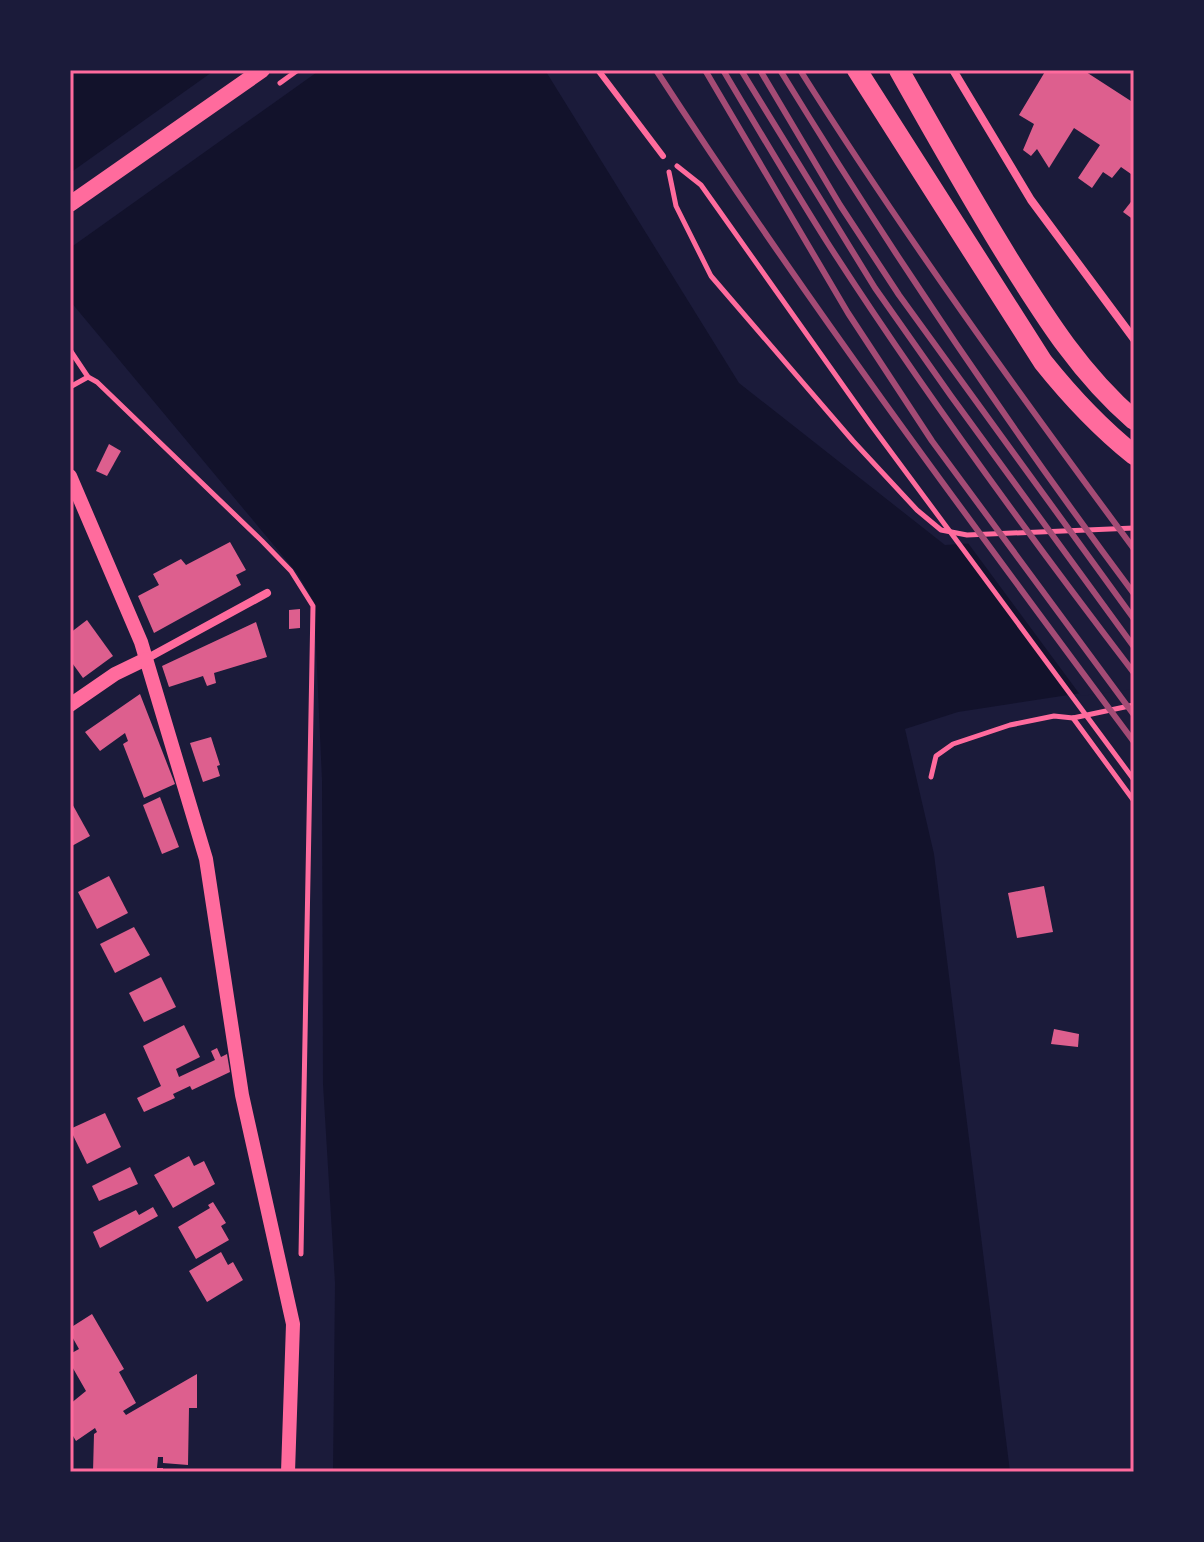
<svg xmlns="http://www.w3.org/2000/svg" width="1204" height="1542" viewBox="0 0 1204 1542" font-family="'Work Sans',sans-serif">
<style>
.water{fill:#12122b}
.pier{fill:#1b1b3a}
.building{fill:#dd5f8e}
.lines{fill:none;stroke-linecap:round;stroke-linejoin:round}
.path{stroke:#ff6b9d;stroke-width:5}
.service{stroke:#ff6b9d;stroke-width:6}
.minor{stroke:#ff6b9d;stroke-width:8}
.tertiary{stroke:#ff6b9d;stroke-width:14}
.secondary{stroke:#ff6b9d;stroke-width:16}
.primary{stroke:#ff6b9d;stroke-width:20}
.rail{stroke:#a44b75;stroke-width:6}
.neatline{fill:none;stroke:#ff6b9d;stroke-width:3}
</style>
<rect width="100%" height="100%" fill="#1b1b3a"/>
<path class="water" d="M70,70h475l194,313 206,162 189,-12v152l-176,27 -53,17 29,125 76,618h-677l2,-189 -12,-199 -1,-304 -8,-178 -17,-29 -227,-272z"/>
<g class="pier">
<path d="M215,70h105l-250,178v-75z"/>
<path d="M1134,529v160l-53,7 -116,-157z"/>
</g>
<g class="building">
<path d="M1046,70h37l51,33v66l-3,5 -10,-7 -9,11 -9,-6 -11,16 -14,-10 22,-33 -26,-17 -25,40 -12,-19 -6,7 -8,-6 11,-26 -15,-9z"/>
<path d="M1134,198v22l-11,-8z"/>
<path d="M109,444l12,7 -14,25 -11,-5z"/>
<path d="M230,542l16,28 -10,5 5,10 -87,48 -16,-37 21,-11 -6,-11 28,-15 5,6z"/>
<path d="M300,609v19l-11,1v-19z"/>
<path d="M87,620l26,36 -30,22 -13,-18v-27z"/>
<path d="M256,622l11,35 -53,16 2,10 -9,3 -4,-10 -34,11 -7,-21z"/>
<path d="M140,694l35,90 -31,14 -21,-54 5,-3 -3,-8 -25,18 -15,-19z"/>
<path d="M211,737l9,28 -3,1 3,10 -17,6 -13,-39z"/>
<path d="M160,797l19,50 -17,7 -19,-49z"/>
<path d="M70,800l20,36 -20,11z"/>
<path d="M109,876l19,37 -31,16 -19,-37z"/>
<path d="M1044,886l9,46 -36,6 -9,-45z"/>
<path d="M134,927l16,28 -35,18 -15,-29z"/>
<path d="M161,977l15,30 -32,15 -15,-29z"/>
<path d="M184,1025l16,32 -24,12 3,8 36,-17 -4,-9 6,-3 4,9 6,-3 3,18 -38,18 -2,-4 -17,8 2,4 -31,14 -7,-14 24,-12 -18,-40z"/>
<path d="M1054,1029l25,5 -1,13 -27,-3z"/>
<path d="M105,1113l16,34 -34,17 -17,-35z"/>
<path d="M189,1156l5,10 10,-5 11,23 -42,24 -19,-33z"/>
<path d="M130,1167l8,17 -39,17 -7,-15z"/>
<path d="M213,1202l13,21 -5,3 8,14 -33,19 -18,-32 32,-19 -2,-3z"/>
<path d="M153,1207l5,9 -58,32 -7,-16 43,-22 3,5z"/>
<path d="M221,1252l7,13 5,-3 10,18 -36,22 -18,-31z"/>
<path d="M92,1314l32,55 -5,3 17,31 -13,8 3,4 71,-41v34h-8l-1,57 -25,-2v-6h-5l-1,11h6v4h-70l1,-38 3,-2 -2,-4 -19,13 -6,-10v-27l16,-13 -16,-28v-9l9,-5 -9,-16v-5z"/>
</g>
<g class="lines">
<g class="path">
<path d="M280,83l18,-13"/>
<path d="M677,166l24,19 170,240 263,355"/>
<path d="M669,172l7,34 35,70 142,165 64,69 24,20 26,5 167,-7"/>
<path d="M70,350l18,27 9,5 165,159 29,30 22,35 -12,648"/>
<path d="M70,387l18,-10"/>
<path d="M1073,718l61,83"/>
<path d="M931,777l5,-21 17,-12 57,-19 44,-9 19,2 61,-13"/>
</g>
<path class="service" d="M598,70l65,86"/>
<g class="minor">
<path d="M953,70l78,130 103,139"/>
<path d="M146,659l121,-66"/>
</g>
<g class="tertiary">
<path d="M70,476l71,166 65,217 36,236 51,229 -5,148"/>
<path d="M70,705l45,-31 31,-15"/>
</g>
<path class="secondary" d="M70,204l192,-134"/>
<g class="primary">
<path d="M857,70l186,292c28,35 56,65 91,93"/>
<path d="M899,70c36,64 72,128 111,191 37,59 71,113 124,159"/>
</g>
<g class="rail">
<path d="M656,70c150,231 314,451 478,672"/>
<path d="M705,70l143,243 84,128 202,274"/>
<path d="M723,70c34,57 68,115 104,172 95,148 200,291 307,431"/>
<path d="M741,70l134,218 76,108 183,251"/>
<path d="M760,70l80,135 59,90 235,324"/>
<path d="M780,70c110,180 228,355 354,524"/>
<path d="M800,70c104,165 218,322 334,479"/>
</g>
</g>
<rect width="1204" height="1542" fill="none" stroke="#1b1b3a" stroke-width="144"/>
<rect x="72" y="72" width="1060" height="1398" class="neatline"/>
</svg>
